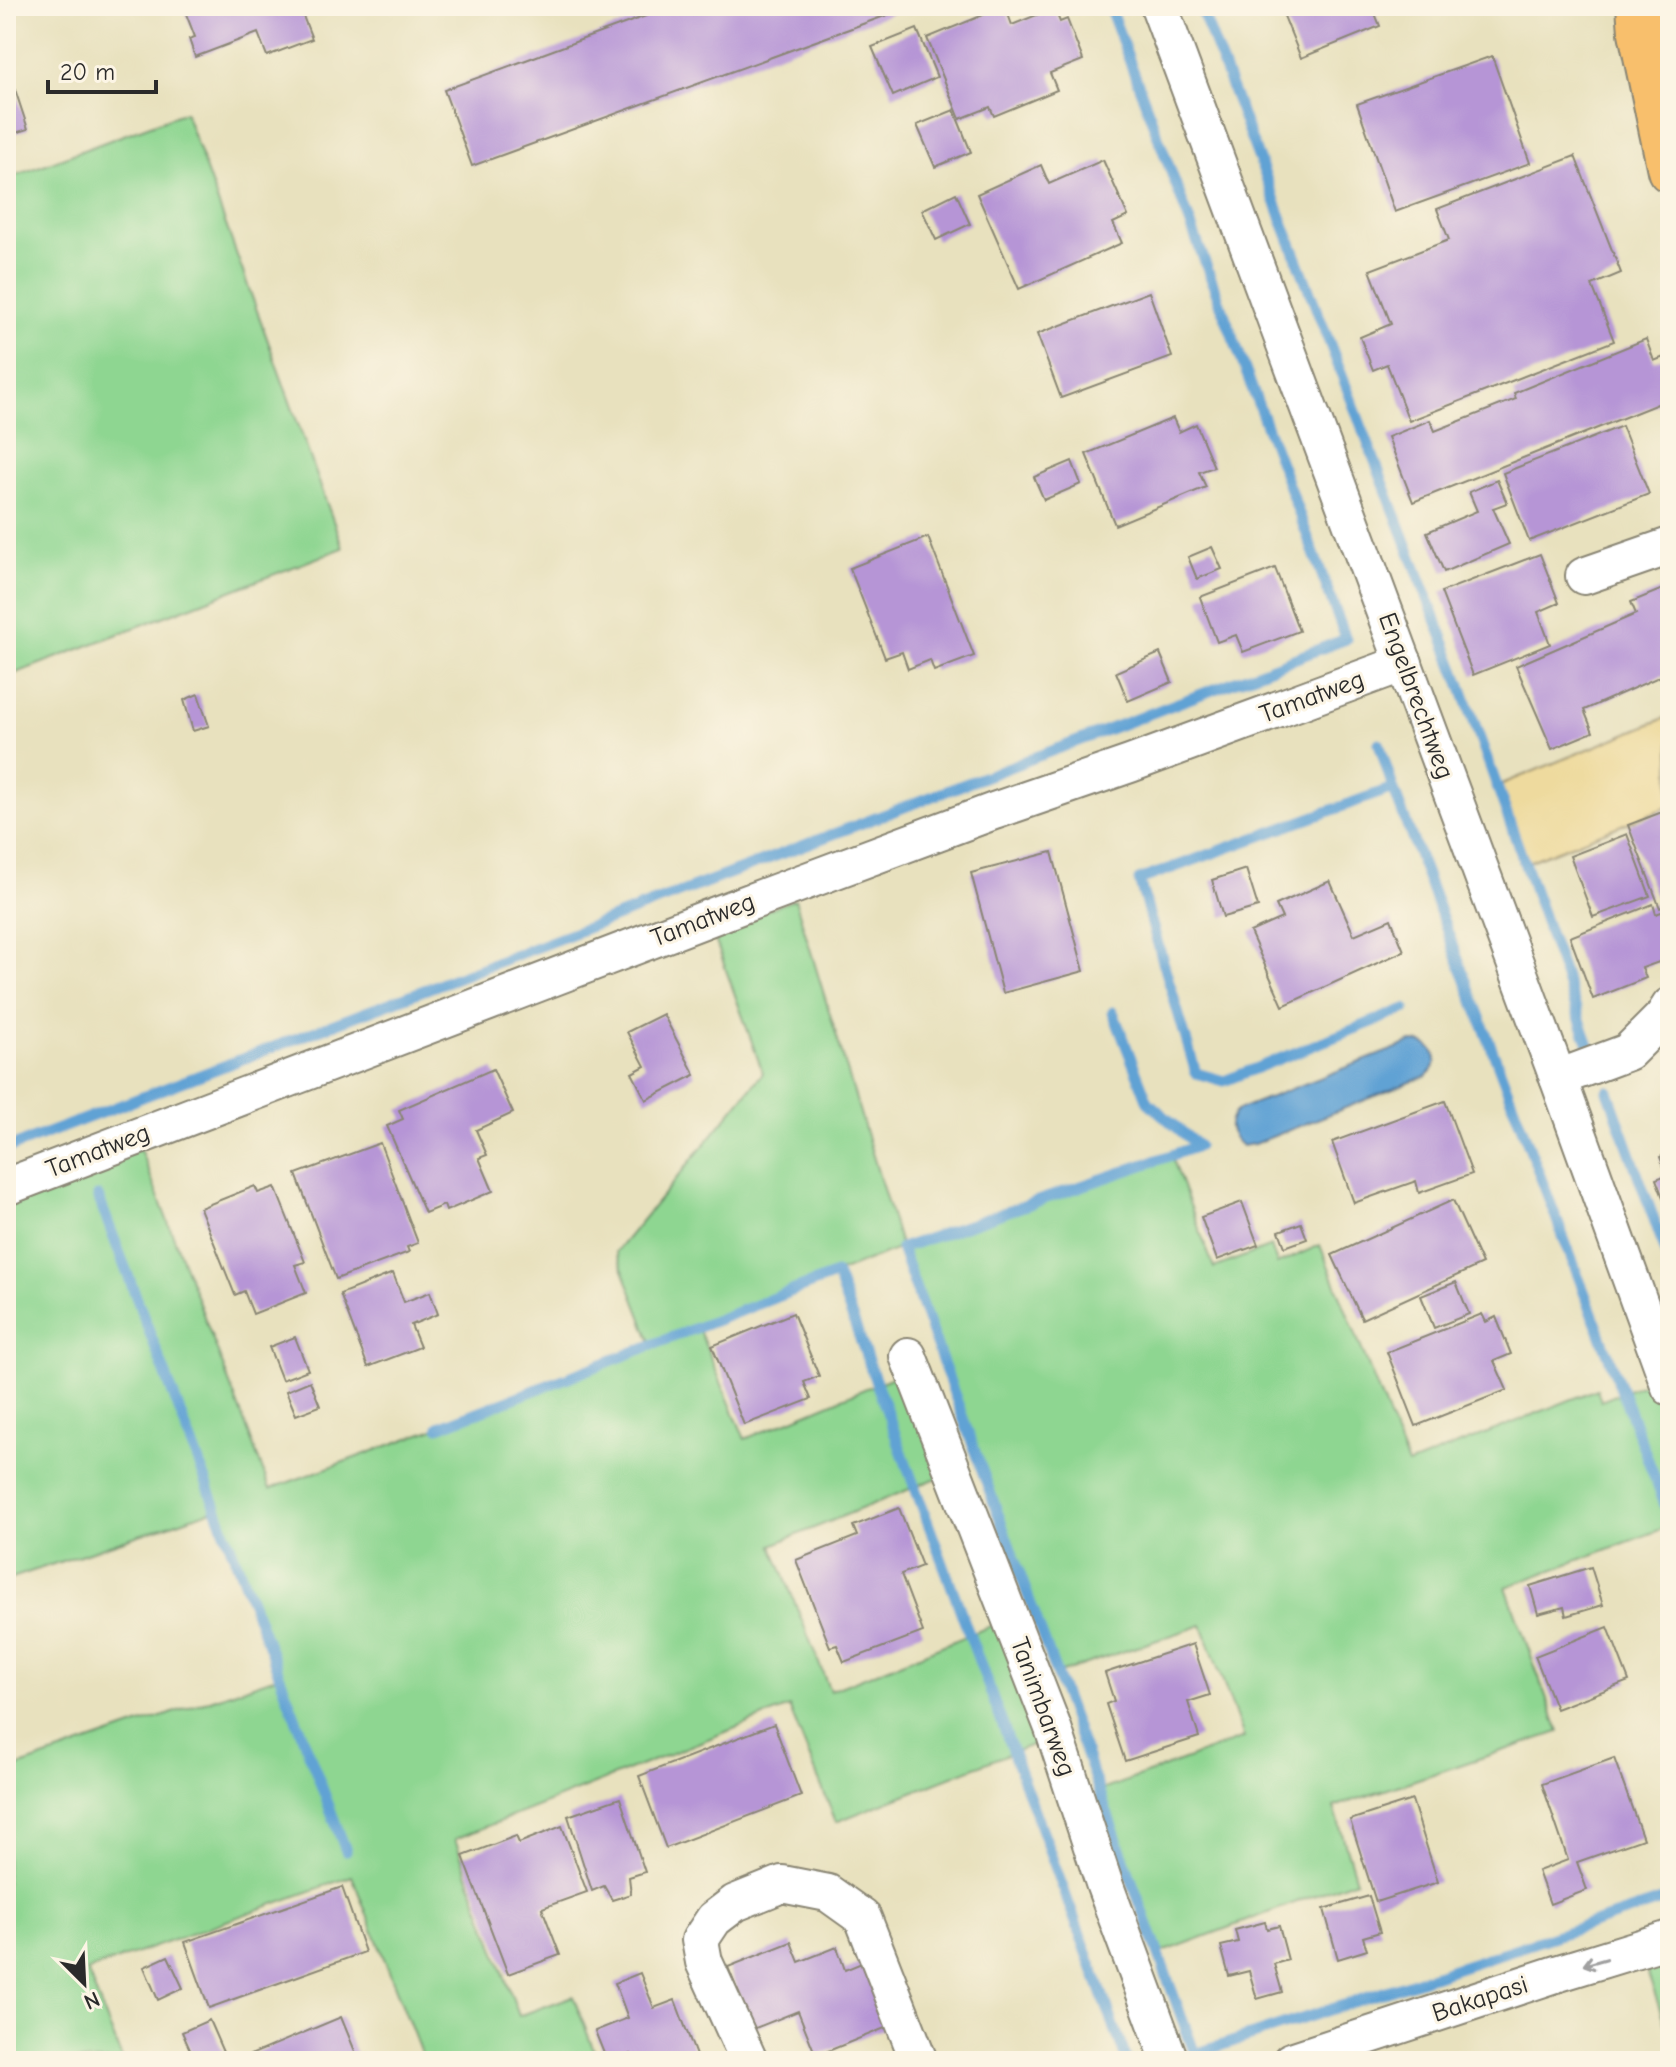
<svg xmlns="http://www.w3.org/2000/svg" width="1676" height="2067" viewBox="0 0 1676 2067" font-family="'Comic Neue',sans-serif">
<style>
.green{fill:#8ed691;stroke:#5c805e;stroke-width:2}
.sand{fill:#eeda9e;stroke:#8c8264;stroke-width:2}
.water{fill:#61a2d4;stroke:#466680;stroke-width:2}
.lines{fill:none;stroke-linecap:round;stroke-linejoin:round}
.stream{stroke:#61a2d4;stroke-width:11}
.building{fill:#b695d6}
.minor-casing{stroke:#8a8674;stroke-width:40}
.major-casing{stroke:#8a8674;stroke-width:48}
.minor{stroke:#fff;stroke-width:36}
.major{stroke:#f8bf6c;stroke-width:44}
.oneway{stroke:#a0a0a0}
.labels{text-anchor:middle;dominant-baseline:central;stroke-width:6;stroke-linejoin:round;paint-order:stroke}
.street-label{font-size:26px;fill:#2b2b2b;stroke:#fcf5e5}
</style>
<rect width="100%" height="100%" fill="#fcf5e5"/>
<filter id="ink" filterUnits="userSpaceOnUse"><feTurbulence type="fractalNoise" baseFrequency=".0125" numOctaves="2"/><feDisplacementMap in="SourceGraphic" scale="16" xChannelSelector="R" yChannelSelector="G"/><feConvolveMatrix kernelMatrix="1 2 1 2 8 2 1 2 1" color-interpolation-filters="sRGB"/></filter>
<filter id="wash" filterUnits="userSpaceOnUse"><feTurbulence type="fractalNoise" baseFrequency=".006" numOctaves="4" result="noise"/><feDisplacementMap in="SourceGraphic" scale="32" xChannelSelector="R" yChannelSelector="G"/><feGaussianBlur stdDeviation="1.8" result="paint"/><feColorMatrix in="noise" values="0 0 0 0 0 0 0 0 0 0 0 0 0 0 0 0 0 1.4 0 .05"/><feComposite in="paint" operator="in"/></filter>
<g filter="url(#wash)">
<rect width="100%" height="100%" fill="#e8e1be"/>
<g class="green">
<path d="M185,112l158,436 -337,129v-498z"/>
<path d="M795,899l106,349 270,-93 43,113 57,-22 6,18 43,-19 88,220 189,-76 4,12 54,-22 15,42v105l-164,61 53,145 -225,75 22,73 -198,74 -59,-163 145,-53 -42,-113 -146,49 -156,-426 -202,80 47,111 162,-68 40,103 -175,71 58,146 173,-70 46,117 -213,84 -47,-115 -334,132 64,177 54,-20 25,65h-174l-72,-185 -265,95 36,90h-117v-290l273,-95 -63,-167 -210,71v-383l134,-48 130,340 169,-62 213,-82 -36,-93 147,-179 -51,-142z"/>
<path d="M1670,1951v87l-27,-78z"/>
</g>
<path class="sand" d="M1670,716v90l-145,57 -28,-77z"/>
<path class="water" d="M1412,1042c22,0 33,19 14,34l-172,68 -12,2c-13,-12 -17,-21 -5,-36z"/>
<g class="lines">
<g class="stream">
<path d="M1200,6l261,679 128,360"/>
<path d="M1379,743l14,45 277,730"/>
<path d="M1393,788l-254,92 57,193 28,8 181,-72"/>
<path d="M1113,1012l35,90 50,44 -297,102 294,806 475,-156"/>
<path d="M1608,1091l62,173"/>
<path d="M6,1149l1340,-510 -237,-633"/>
<path d="M98,1196l248,655"/>
<path d="M439,1427l397,-153 291,787"/>
</g>
</g>
<g id="blocks">
<g class="building">
<path d="M183,6h116l13,33 -45,17 -9,-23 -63,24 -6,-18 6,-2z"/>
<path d="M673,6h227l1,4 -429,156 -28,-76z"/>
<path d="M1005,6l7,19 42,-17 6,14 7,-3 16,41 -33,13 7,17 -63,26 -4,-9 -30,12 -33,-81z"/>
<path d="M1280,6h92l8,20 -79,32z"/>
<path d="M917,29l20,48 -44,19 -21,-49z"/>
<path d="M1492,56l38,107 -135,49 -38,-108z"/>
<path d="M6,62l22,67 -22,7z"/>
<path d="M954,110l17,42 -36,15 -18,-42z"/>
<path d="M1575,156l46,117 -29,12 22,56 -205,80 -22,-57 -14,6 -13,-33 31,-13 -21,-54 79,-30 -12,-31z"/>
<path d="M1103,160l25,56 -15,7 9,20 -103,46 -42,-95 64,-29 8,19z"/>
<path d="M956,193l14,31 -34,16 -14,-30z"/>
<path d="M1149,292l23,65 -111,41 -24,-64z"/>
<path d="M1646,339l8,22 10,-4 6,14v28l-257,103 -25,-65 42,-17 5,11 81,-32 -2,-6z"/>
<path d="M1173,418l6,14 17,-8 18,43 -15,5 7,15 -91,38 -29,-71z"/>
<path d="M1622,426l27,68 -120,47 -26,-68z"/>
<path d="M1072,461l9,23 -37,16 -10,-23z"/>
<path d="M1497,480l10,23 -14,5 16,36 -65,28 -17,-40 50,-21 -8,-19z"/>
<path d="M928,537l46,119 -40,15 -4,-11 -22,9 -6,-17 -17,6 -35,-90z"/>
<path d="M1212,547l10,22 -25,10 -9,-22z"/>
<path d="M1540,554l19,49 -21,9 12,32 -77,31 -32,-83z"/>
<path d="M1275,568l24,63 -56,21 -7,-17 -19,7 -17,-45z"/>
<path d="M1670,586v96l-4,2 -3,-9 -79,35 9,22 -41,17 -36,-83 120,-52 -5,-12z"/>
<path d="M1160,653l12,29 -44,19 -12,-29z"/>
<path d="M198,694l11,32 -16,5 -9,-31z"/>
<path d="M1670,809v95l-10,4 -32,-83z"/>
<path d="M1627,834l23,62 -57,21 -23,-61z"/>
<path d="M1052,852l32,119 -81,22 -32,-120z"/>
<path d="M1246,869l12,38 -35,10 -11,-37z"/>
<path d="M1330,881l24,54 37,-16 13,32 -121,55 -33,-74 32,-14 -6,-13z"/>
<path d="M1653,904l3,10 14,-5v49l-28,10 4,10 -53,21 -23,-62z"/>
<path d="M663,1014l32,61 -49,25 -14,-27 13,-7 -18,-34z"/>
<path d="M493,1069l20,44 -37,17 11,25 -8,3 14,33 -47,20 -2,-6 -19,8 -38,-87 16,-7 -4,-9z"/>
<path d="M1445,1101l27,73 -53,19 -3,-12 -62,22 -22,-61z"/>
<path d="M380,1143l38,100 -11,4 2,5 -73,27 -40,-105z"/>
<path d="M1670,1153v63l-14,-37 11,-4 -7,-18z"/>
<path d="M255,1186l3,7 17,-6 30,75 -10,3 11,28 -53,21 -9,-23 -9,4 -35,-87z"/>
<path d="M1453,1200l29,64 -120,55 -30,-64z"/>
<path d="M1242,1202l16,43 -41,15 -16,-43z"/>
<path d="M1301,1223l6,16 -22,8 -6,-16z"/>
<path d="M393,1273l11,29 26,-10 8,22 -27,11 9,22 -52,20 -28,-73z"/>
<path d="M1456,1282l13,32 -35,14 -13,-32z"/>
<path d="M793,1313l26,63 -15,6 7,17 -67,26 -32,-79z"/>
<path d="M1482,1314l4,8 10,-5 15,37 -17,7 13,29 -91,36 -29,-74z"/>
<path d="M295,1337l13,33 -26,10 -13,-33z"/>
<path d="M310,1381l10,25 -24,9 -10,-24z"/>
<path d="M899,1508l23,58 -21,8 22,58 -79,30 -7,-17 -7,2 -34,-87 61,-24 -4,-10z"/>
<path d="M1591,1567l12,38 -37,11 -2,-9 -26,7 -8,-28z"/>
<path d="M1608,1627l21,54 -73,28 -21,-53z"/>
<path d="M1193,1644l17,51 -22,7 11,35 -74,24 -19,-57 8,-3 -9,-28z"/>
<path d="M774,1724l27,72 -135,52 -27,-72z"/>
<path d="M1614,1758l29,81 -66,23 10,28 -37,14 -12,-33 30,-11 -26,-76z"/>
<path d="M620,1798l25,74 -16,5 2,17 -19,6 -8,-14 -12,5 -24,-75z"/>
<path d="M1412,1800l26,82 -62,20 -26,-82z"/>
<path d="M562,1826l25,66 -45,16 18,47 -52,19 -45,-118 53,-20 3,7z"/>
<path d="M342,1887l23,65 -156,56 -24,-66z"/>
<path d="M1369,1896l11,36 -17,5 4,13 -29,9 -14,-50z"/>
<path d="M1265,1922l2,7 12,-3 9,34 -14,4 8,28 -25,7 -8,-28 -20,5 -8,-30 17,-4 -3,-12z"/>
<path d="M791,1942l8,20 38,-15 8,23 19,-8 26,64 -74,30 -18,-45 -45,18 -25,-62z"/>
<path d="M168,1956l15,32 -25,12 -14,-33z"/>
<path d="M640,1973l14,35 21,-8 23,61h-65l-2,-7 -18,7h-6l-12,-30 33,-13 -13,-35z"/>
<path d="M341,2017l18,44h-123z"/>
<path d="M209,2020l17,39 -31,2 -13,-29z"/>
</g>
</g>
</g>
<g filter="url(#ink)">
<use href="#blocks" fill-opacity="0" stroke="#8a8674" stroke-width="2"/>
<g class="lines">
<defs>
<g id="minor">
<path d="M1159,6l399,1072 112,309"/>
<path d="M1584,576l86,-30"/>
<path d="M1558,1078l70,-26 35,-35 7,-11"/>
<path d="M6,1187l731,-280 257,-96 136,-47 274,-101"/>
<path d="M908,1356l145,372 52,158 65,175"/>
<path d="M749,2061l-45,-99 -4,-22 14,-21 21,-16 47,-19 46,9 35,25 56,143"/>
<path d="M1291,2061l265,-87 114,-35"/>
</g>
<path id="major" d="M1639,6l2,26 29,138"/>
</defs>
<use href="#minor" class="minor-casing"/>
<use href="#major" class="major-casing"/>
<use href="#minor" class="minor"/>
<use href="#major" class="major"/>
</g>
<defs><path id="oneway-shaft" d="M-6 0H5M1.5-3L5.5 0L1.5 3" fill="none" stroke-width="1.6" stroke-linecap="round" stroke-linejoin="round" transform="scale(2)"/></defs>
<use class="oneway" href="#oneway-shaft" transform="translate(1595 1962) rotate(164)"/>
</g>
<g class="labels">
<g class="street-label">
<text transform="translate(1416 696) rotate(70)">Engelbrechtweg</text>
<text transform="translate(1312 697) rotate(-20)">Tamatweg</text>
<text transform="translate(703 920) rotate(-21)">Tamatweg</text>
<text transform="translate(98 1151) rotate(-21)">Tamatweg</text>
<text transform="translate(1043 1707) rotate(70)">Tanimbarweg</text>
<text transform="translate(1480 1999) rotate(-18)">Bakapasi</text>
</g>
</g>
<rect width="1676" height="2067" fill="none" stroke="#fcf5e5" stroke-width="32"/>
<g transform="translate(84 1983) rotate(156)" stroke="#fcf5e5" stroke-width="6" paint-order="stroke">
<path d="M0-6L14 30L0 20L-14 30Z" fill="#2b2b2b"/>
<text y="-12" font-size="22" font-weight="bold" text-anchor="middle" fill="#2b2b2b">N</text>
</g>
<path d="M48 80v12h108v-12" fill="none" stroke="#2b2b2b" stroke-width="4"/>
<text x="60" y="80" font-size="24" fill="#2b2b2b" stroke="#fcf5e5" stroke-width="6" paint-order="stroke">20 m</text>
</svg>
